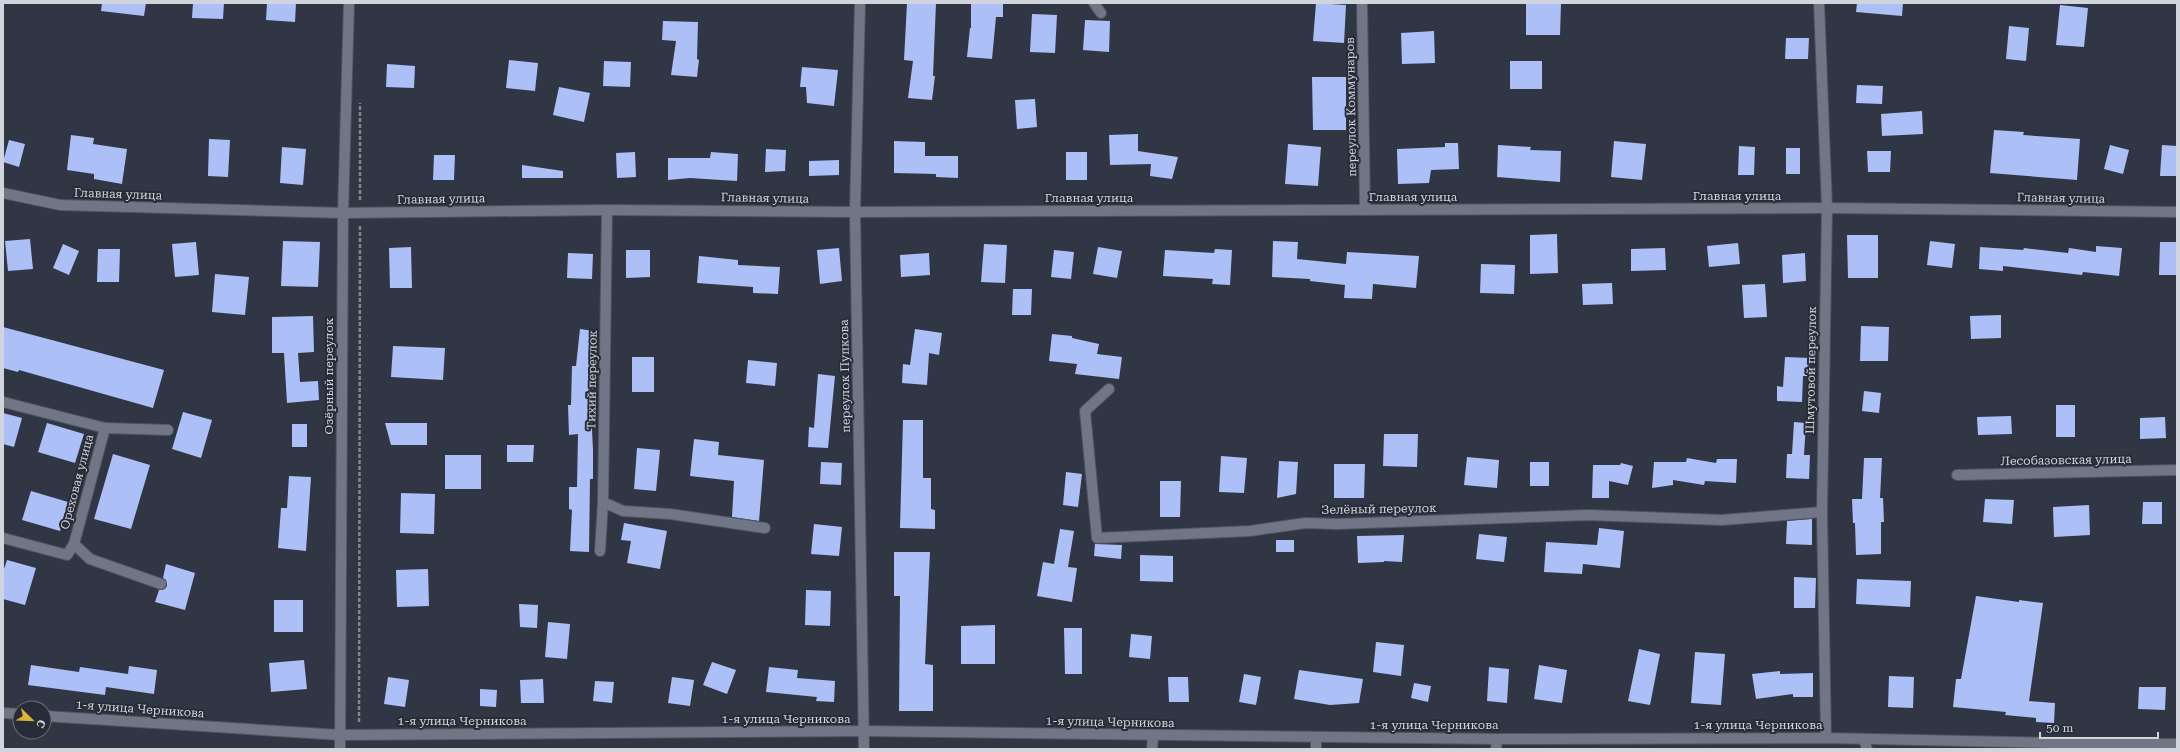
<svg xmlns="http://www.w3.org/2000/svg" width="2180" height="752" viewBox="0 0 2180 752" font-family="'Roboto Serif',serif">
<style>
.building{fill:#acc0f7}
.lines{fill:none;stroke-linecap:round;stroke-linejoin:round}
.minor-casing{stroke:#50545f;stroke-width:12}
.path{stroke:#818691;stroke-width:2.5;stroke-dasharray:4 2;stroke-linecap:butt}
.minor{stroke:#717686;stroke-width:10}
.labels{text-anchor:middle;dominant-baseline:central;stroke-width:4;stroke-linejoin:round;paint-order:stroke}
.street-label{font-size:12px;fill:#d0d4dc;stroke:#272c39}
</style>
<rect width="100%" height="100%" fill="#313644"/>
<g class="building">
<path d="M102,3h44l-2,13 -43,-5z"/>
<path d="M193,3h31l-1,16 -31,-1z"/>
<path d="M267,3h29l-1,19 -29,-2z"/>
<path d="M907,3h29l-3,73h2l-3,24 -24,-2 5,-37 -9,-1z"/>
<path d="M971,3h32v14h-7l-4,42 -25,-2 3,-29h1z"/>
<path d="M1316,3l30,2 -2,38 -31,-2z"/>
<path d="M1857,3h46l-1,13 -46,-4z"/>
<path d="M1526,4h35l-1,31h-34z"/>
<path d="M2060,5l28,3 -4,39 -28,-2z"/>
<path d="M1032,14l25,1 -2,38 -25,-1z"/>
<path d="M1085,20l25,1 -1,31 -26,-2z"/>
<path d="M663,21l35,1 -1,37 2,1 -2,17 -26,-2 5,-34 -14,-1z"/>
<path d="M2009,26l20,2 -3,33 -20,-2z"/>
<path d="M1434,31l1,32 -33,1 -1,-31z"/>
<path d="M1786,38h23l-1,21h-23z"/>
<path d="M509,60l29,3 -3,28 -29,-3z"/>
<path d="M604,61l27,1 -1,25 -27,-1z"/>
<rect x="1510" y="61" width="32" height="28"/>
<path d="M387,64l28,2 -1,22 -28,-1z"/>
<path d="M802,67l36,3 -4,36 -27,-3 -1,-16h-6z"/>
<path d="M1312,77h34v53h-33z"/>
<path d="M1857,85l26,1 -1,18 -26,-1z"/>
<path d="M559,87l31,6 -6,29 -31,-7z"/>
<path d="M1035,99l2,28 -20,2 -2,-29z"/>
<path d="M1922,111l1,23 -41,2 -1,-22z"/>
<path d="M1994,130l30,2 -1,3 57,4 -3,41 -87,-7z"/>
<path d="M1138,134v17l40,6 -6,22 -22,-3 1,-12 -41,1 -1,-30z"/>
<path d="M71,135l23,3 -1,6 34,5 -5,35 -28,-5v-5l-27,-4z"/>
<path d="M209,139l21,1 -2,37 -20,-1z"/>
<path d="M9,140l16,4 -6,23 -16,-5z"/>
<path d="M894,141l31,1v14h33v22l-22,-1v-3l-42,-1z"/>
<path d="M1614,141l32,3 -4,36 -31,-3z"/>
<path d="M1445,143h13l1,26 -28,1 -2,13 -31,1 -1,-35 48,-2z"/>
<path d="M1288,144l33,3 -3,39 -33,-2z"/>
<path d="M1498,145l33,2 -1,3 31,1 -1,31 -63,-5z"/>
<path d="M2110,145l19,5 -6,24 -19,-5z"/>
<path d="M2162,145l15,1v30h-17z"/>
<path d="M1739,146l16,1 -1,28h-16z"/>
<path d="M282,147l24,2 -3,36 -23,-2z"/>
<rect x="1786" y="148" width="14" height="26"/>
<path d="M766,149l20,1 -1,21 -20,1z"/>
<path d="M1867,151h24l-1,21h-22z"/>
<path d="M635,152l1,25 -19,1 -1,-25z"/>
<path d="M711,152l27,2 -1,27 -47,-3 -22,2v-22h42z"/>
<rect x="1066" y="152" width="21" height="28"/>
<path d="M434,155h21l-1,25h-21z"/>
<path d="M839,160v15l-30,1v-15z"/>
<path d="M522,165l41,6v7h-41z"/>
<path d="M1557,234l1,39 -28,1v-39z"/>
<path d="M1847,235h31v43h-30z"/>
<path d="M30,239l3,30 -25,2 -3,-30z"/>
<path d="M283,241l37,1 -2,45 -37,-1z"/>
<path d="M1273,241l25,1 -1,17 49,5 1,-12 72,4 -3,32 -43,-4 -1,15 -28,-1 1,-13 -35,-4v-2l-38,-2z"/>
<path d="M1930,241l25,3 -3,24 -25,-3z"/>
<path d="M196,242l3,33 -24,2 -3,-33z"/>
<path d="M2160,242h17v33h-18z"/>
<path d="M1738,243l2,21 -31,3 -2,-21z"/>
<path d="M63,244l16,7 -10,24 -16,-7z"/>
<path d="M984,244l23,1 -2,38 -24,-1z"/>
<path d="M2096,246l26,2 -3,28 -36,-4 -1,3 -79,-9v5l-24,-2 1,-22 43,3 1,-2 44,5 1,-5 27,4z"/>
<path d="M411,247l1,41h-22l-1,-40z"/>
<path d="M1098,247l24,4 -5,27 -24,-4z"/>
<path d="M839,248l3,33 -22,3 -3,-34z"/>
<path d="M1665,248l1,22 -35,1v-22z"/>
<path d="M98,249h22l-1,33h-22z"/>
<path d="M1215,249l17,1 -2,35 -18,-1 1,-5 -50,-3 2,-26 49,3z"/>
<path d="M626,250h24v27l-24,1z"/>
<path d="M1054,250l20,2 -3,27 -20,-2z"/>
<path d="M568,253l25,1 -1,25 -25,-1z"/>
<path d="M929,253l1,22 -29,2 -1,-22z"/>
<path d="M1805,253l1,28 -23,2 -1,-28z"/>
<path d="M699,256l39,4v5l42,2 -2,27 -25,-1v-6l-56,-4z"/>
<path d="M1481,264l34,1 -1,29 -34,-1z"/>
<path d="M215,274l34,3 -4,38 -33,-3z"/>
<path d="M1612,283l1,21 -30,1 -1,-21z"/>
<path d="M1765,284l2,33 -23,1 -2,-33z"/>
<path d="M1013,289h19l-1,26h-19z"/>
<path d="M2001,315v23l-30,1 -1,-23z"/>
<path d="M313,316l1,36 -16,1 2,29 18,-1 1,19 -32,3 -3,-50h-12v-36z"/>
<path d="M1861,326l28,1 -1,34h-28z"/>
<path d="M3,327l161,43 -11,38 -134,-38 -1,2 -15,-4z"/>
<path d="M580,329l14,2 -4,35h4l-1,23h-3l3,61v29h-3l-1,73 -19,-1 2,-41 -3,-1v-22h8l1,-53 -9,1 -1,-30h3l1,-39h4z"/>
<path d="M915,329l27,4 -3,22 -10,-2 -2,32 -25,-2 1,-19 7,1z"/>
<path d="M1052,334l20,2v2l27,6 -2,10 25,3 -3,22 -44,-5 2,-10 -28,-3z"/>
<path d="M393,346l52,2 -2,32 -52,-3z"/>
<rect x="632" y="357" width="22" height="35"/>
<path d="M1785,357l25,1 -1,18h-6l-1,26 -25,-1v-15l6,1z"/>
<path d="M748,360l29,3 -2,23 -29,-3z"/>
<path d="M818,374l17,2 -7,72 -20,-1 1,-20 5,1z"/>
<path d="M1864,391l17,2 -2,20 -17,-2z"/>
<rect x="2056" y="405" width="19" height="32"/>
<path d="M183,412l29,8 -11,38 -29,-9z"/>
<path d="M3,413l19,5 -8,29 -11,-3z"/>
<path d="M2011,416l1,18 -34,1 -1,-18z"/>
<path d="M2165,417l1,21 -26,1v-21z"/>
<path d="M903,420h20v58h8v31l4,1v19l-35,-1z"/>
<path d="M1794,422l12,1 -2,32h6l-1,24 -23,-1 1,-24h5z"/>
<path d="M47,423l37,11 -9,29 -37,-11z"/>
<path d="M385,423h42v22h-36z"/>
<rect x="292" y="424" width="15" height="23"/>
<path d="M1384,434h34l-1,33 -34,-1z"/>
<path d="M694,439l25,3 -1,13 46,5 -5,61 -27,-4 2,-36 -44,-5z"/>
<path d="M507,445h27l-1,17h-26z"/>
<path d="M637,448l23,2 -4,41 -22,-2z"/>
<path d="M113,454l37,11 -19,64 -37,-10z"/>
<rect x="445" y="455" width="36" height="34"/>
<path d="M1221,456l26,2 -3,35 -25,-1z"/>
<path d="M1467,457l32,3 -2,28 -33,-3z"/>
<path d="M1687,458l29,5 1,-4h20l-1,24 -31,-2 -1,4 -31,-5v5l-21,3 2,-26h32z"/>
<path d="M1864,458h18l-2,40h3l1,24h-3v32l-25,1 -1,-32h-2l-1,-24h10z"/>
<path d="M1279,461l19,1 -2,32 -19,4z"/>
<path d="M821,462l21,1 -1,22 -21,-1z"/>
<rect x="1530" y="462" width="19" height="24"/>
<path d="M1621,463l12,3 -5,19 -19,-4v17h-17l1,-33h27z"/>
<path d="M1334,464h31l-1,34h-30z"/>
<path d="M1066,472l16,2 -4,33 -15,-2z"/>
<path d="M289,476l22,1 -5,74 -28,-3 3,-40h6z"/>
<path d="M1160,481h21l-1,36h-20z"/>
<path d="M31,491l37,11 -8,29 -38,-11z"/>
<path d="M401,493l34,1 -1,40 -34,-1z"/>
<path d="M1985,499l29,1 -2,24 -29,-2z"/>
<path d="M2143,502h19v22h-20z"/>
<path d="M2089,505l1,30 -36,2 -1,-30z"/>
<path d="M1812,519v26l-26,-1 1,-23z"/>
<path d="M624,523l43,8 -7,38 -33,-6 4,-22 -10,-1z"/>
<path d="M814,524l28,3 -3,29 -28,-2z"/>
<path d="M1599,528l25,3 -4,37 -37,-4 -1,10 -38,-2 2,-30 51,3z"/>
<path d="M1060,529l14,2 -6,36 9,1 -5,34 -35,-6 6,-34 11,2z"/>
<path d="M1479,534l28,3 -3,25 -28,-3z"/>
<path d="M1404,535l-2,27 -18,-1v1l-26,1 -1,-27z"/>
<rect x="1276" y="540" width="18" height="12"/>
<path d="M1095,544l27,1 -1,14 -27,-3z"/>
<path d="M894,552h36l-5,112 8,1v46h-34l1,-115h-6z"/>
<path d="M1140,555l33,1v26l-33,-1z"/>
<path d="M7,560l29,8 -11,37 -22,-6v-27z"/>
<path d="M166,564l29,9 -10,37 -30,-8 4,-12 6,-1 2,-3 -1,-6 -3,-2z"/>
<path d="M428,569l1,37 -32,1 -1,-37z"/>
<path d="M1794,577l22,1 -1,30h-21z"/>
<path d="M1857,579l54,2 -1,26 -54,-3z"/>
<path d="M806,590l25,1 -1,35 -25,-1z"/>
<path d="M1976,596l43,6v-2l24,3 -14,98 26,2 -1,20 -18,-1v-4l-31,-3 1,-3 -53,-5 3,-28h5z"/>
<rect x="274" y="600" width="29" height="32"/>
<path d="M519,604l19,1 -1,23 -17,-1z"/>
<path d="M548,622l22,2 -3,35 -22,-2z"/>
<path d="M995,625v39h-34v-38z"/>
<path d="M1064,628h18v46h-17z"/>
<path d="M1131,634l21,2 -2,23 -21,-2z"/>
<path d="M1376,642l28,3 -3,31 -28,-4z"/>
<path d="M1639,649l21,5 -10,51 -22,-4z"/>
<path d="M1695,652l30,2 -4,51 -30,-2z"/>
<path d="M304,660l3,29 -36,3 -2,-29z"/>
<path d="M712,662l24,8 -9,24 -24,-9z"/>
<path d="M31,665l48,7 1,-5 48,7 1,-8 28,4 -3,24 -48,-7 -1,8 -77,-10z"/>
<path d="M1539,665l28,5 -5,33 -28,-4z"/>
<path d="M769,667l29,3 -1,8 38,3 -1,21 -18,-1 1,-4 -51,-5z"/>
<path d="M1489,667l20,2 -2,34 -20,-2z"/>
<path d="M1299,670l64,9 -4,24 -29,2 -36,-6z"/>
<path d="M1780,671v3l33,-1v24h-20v-3l-37,5 -4,-25z"/>
<path d="M1244,674l17,3 -5,28 -17,-3z"/>
<path d="M1889,676l25,1 -1,31 -25,-1z"/>
<path d="M388,677l21,3 -4,27 -21,-3z"/>
<path d="M672,677l22,3 -4,26 -22,-3z"/>
<path d="M1168,677h20l1,25h-20z"/>
<path d="M543,679l1,24h-23l-1,-23z"/>
<path d="M595,681l19,1 -2,21 -19,-2z"/>
<path d="M1414,683l17,3 -3,16 -17,-4z"/>
<path d="M2139,687h27l-1,23 -27,-1z"/>
<path d="M480,689l17,1 -1,17 -16,-1z"/>
</g>
<g class="lines">
<defs>
<g id="minor">
<path d="M860,3l-5,209 9,537"/>
<path d="M1094,3l7,10"/>
<path d="M1362,3l3,207"/>
<path d="M1819,3l8,205 -5,304 4,226"/>
<path d="M3,193l57,12 283,8 264,-3 248,2 972,-4 350,4"/>
<path d="M1109,389l-24,22 12,127 153,-7 55,-8 32,1 251,-9 134,5 100,-8"/>
<path d="M3,402l102,26 -31,116 -7,11 -64,-17"/>
<path d="M105,428l63,2"/>
<path d="M1957,475l220,-5"/>
<path d="M603,502l20,9 47,3 95,14"/>
<path d="M74,544l16,15 71,25"/>
<path d="M600,551l3,-49 4,-292"/>
<path d="M3,713l17,1"/>
<path d="M44,716l296,19 524,-4 633,8 329,-1 272,6h79"/>
<path d="M1864,739l3,10"/>
<path d="M340,749l3,-536 6,-210"/>
<path d="M1152,749l1,-13"/>
<path d="M1316,749v-12"/>
<path d="M1496,749l1,-10"/>
</g>
</defs>
<use href="#minor" class="minor-casing"/>
<g class="path">
<path d="M360,200v-97"/>
<path d="M359,722l1,-497"/>
</g>
<use href="#minor" class="minor"/>
</g>
<g class="labels">
<g class="street-label">
<text transform="translate(1351 107) rotate(-91)">переулок Коммунаров</text>
<text transform="translate(118 194) rotate(2)">Главная улица</text>
<text x="1737" y="196">Главная улица</text>
<text x="1413" y="197">Главная улица</text>
<text transform="translate(765 198) rotate(1)">Главная улица</text>
<text x="1089" y="198">Главная улица</text>
<text transform="translate(2061 198) rotate(1)">Главная улица</text>
<text transform="translate(441 199) rotate(-1)">Главная улица</text>
<text transform="translate(1811 370) rotate(-89)">Шмутовой переулок</text>
<text transform="translate(329 376) rotate(-90)">Озёрный переулок</text>
<text transform="translate(845 376) rotate(-91)">переулок Пупкова</text>
<text transform="translate(592 380) rotate(-89)">Тихий переулок</text>
<text transform="translate(2066 460) rotate(-1)">Лесобазовская улица</text>
<text transform="translate(77 482) rotate(-75)">Ореховая улица</text>
<text transform="translate(1379 509) rotate(-1)">Зелёный переулок</text>
<text transform="translate(140 709) rotate(4)">1-я улица Черникова</text>
<text x="786" y="719">1-я улица Черникова</text>
<text x="462" y="721">1-я улица Черникова</text>
<text transform="translate(1110 722) rotate(1)">1-я улица Черникова</text>
<text x="1434" y="725">1-я улица Черникова</text>
<text x="1758" y="725">1-я улица Черникова</text>
</g>
</g>
<rect width="2180" height="752" fill="none" stroke="#d0d4dc" stroke-width="8"/>
<g transform="translate(32 720) rotate(113)"><circle r="19" fill="#272c39" stroke="#6b6f7a"/>
<path d="M0-3L7 15L0 10L-7 15Z" fill="#dcb233"/>
<text y="-6" font-size="11" font-weight="bold" text-anchor="middle" fill="#d0d4dc">С</text>
</g>
<path d="M2040 732v6h118v-6" fill="none" stroke="#d0d4dc" stroke-width="2"/>
<text x="2046" y="732" font-size="12" fill="#d0d4dc" stroke="#272c39" stroke-width="3" paint-order="stroke">50 m</text>
</svg>
